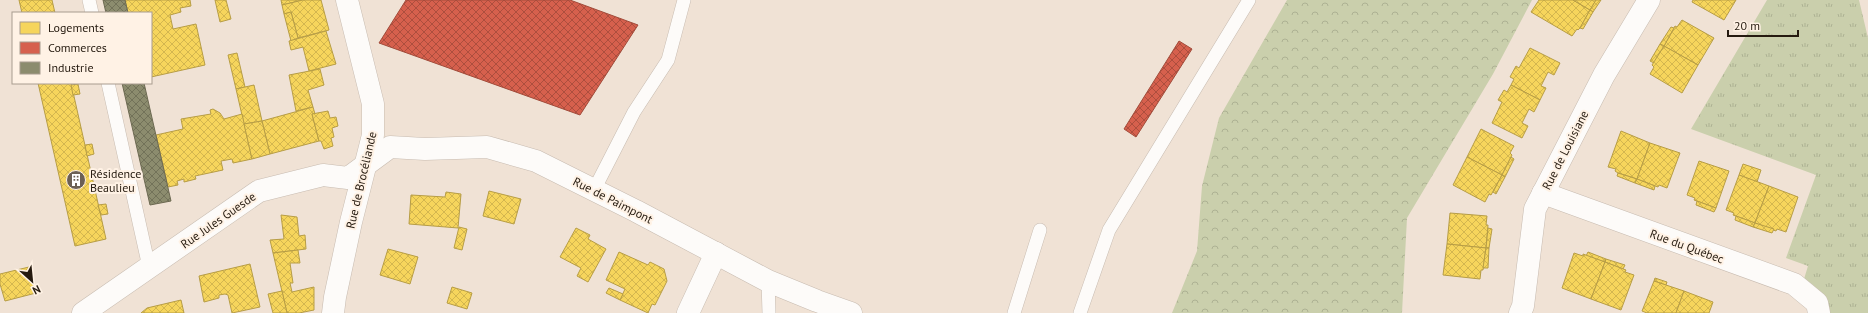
<svg xmlns="http://www.w3.org/2000/svg" width="1868" height="313" viewBox="0 0 1868 313" font-family="'PT Sans',sans-serif">
<style>
.grass{fill:url(#grass-tufts)}
.forest{fill:url(#forest-crowns)}
.homes{fill:url(#homes-cross-hatch);stroke:#b79d45}
.shops{fill:url(#shops-cross-hatch);stroke:#a14b3a}
.industry{fill:url(#industry-cross-hatch);stroke:#6d6a52}
.lines{fill:none;stroke-linecap:round;stroke-linejoin:round}
.service-casing{stroke:#c7bbb0;stroke-width:14}
.minor-casing{stroke:#c7bbb0;stroke-width:23}
.service{stroke:#fdfbf9;stroke-width:13}
.minor{stroke:#fdfbf9;stroke-width:22}
.labels{text-anchor:middle;dominant-baseline:central;stroke-width:4;stroke-linejoin:round;paint-order:stroke}
.street-label{font-size:12px;fill:#251a0f;stroke:#fff2e5}
.poi-label{font-size:12px;fill:#251a0f;stroke:#fff2e5;text-anchor:start}
</style>
<defs>
<pattern id="grass-tufts" width="24" height="20" patternUnits="userSpaceOnUse"><rect width="24" height="20" fill="#cacfac"/><path d="M3 7l-1-3M5 7V3M7 7l1-3M15 17l-1-3M17 17v-4M19 17l1-3" fill="none" stroke="#adb193"/></pattern>
<pattern id="forest-crowns" width="20" height="18" patternUnits="userSpaceOnUse"><rect width="20" height="18" fill="#cacfac"/><path d="M2 6a3 3 0 1 1 6 0M12 15a3 3 0 1 1 6 0" fill="none" stroke="#adb193"/></pattern>
<pattern id="homes-cross-hatch" width="8" height="8" patternUnits="userSpaceOnUse"><rect width="8" height="8" fill="#f6d55c"/><path d="M0 0l8 8M0 8l8-8" fill="none" stroke="#d3b64f"/></pattern>
<pattern id="shops-cross-hatch" width="8" height="8" patternUnits="userSpaceOnUse"><rect width="8" height="8" fill="#d6604d"/><path d="M0 0l8 8M0 8l8-8" fill="none" stroke="#ad4e3e"/></pattern>
<pattern id="industry-cross-hatch" width="8" height="8" patternUnits="userSpaceOnUse"><rect width="8" height="8" fill="#8c8c6e"/><path d="M0 0l8 8M0 8l8-8" fill="none" stroke="#727259"/></pattern>
</defs>
<rect width="100%" height="100%" fill="#f0e2d5"/>
<path class="grass" d="M1767,0h92l9,38v275h-38c-4,-16 -12,-26 -26,-34l4,-13 -22,-8 30,-83 -125,-46z"/>
<path class="forest" d="M1287,0h245l-39,74 -86,144 -5,95h-230l25,-62 5,-65 17,-68z"/>
<g class="homes">
<path d="M19,0h33l3,13h-33z"/>
<path d="M125,0h65l1,6 -11,2 1,4 -11,3 3,14 23,-5 9,41 -54,12v-64h-23z"/>
<path d="M215,0h11l5,19 -11,3z"/>
<path d="M281,0h22l-21,5z"/>
<path d="M303,0h18l8,30 -31,8 -7,-26 -7,2 -2,-9z"/>
<path d="M1539,0h34l17,10 -10,18 -2,2 -1,-1 -5,7 -41,-24z"/>
<path d="M1573,0h23l-6,10z"/>
<path d="M1596,0h5l-8,12 -3,-2z"/>
<path d="M1693,0h43l-12,20 -32,-18z"/>
<path d="M1590,10l3,2 -10,17 -3,-1z"/>
<path d="M291,12l7,26 -7,3 -7,-27z"/>
<path d="M1682,20l32,18 -16,27 -34,-19 10,-18 1,-2 2,1z"/>
<path d="M1671,27l3,1 -10,18 -4,-2z"/>
<path d="M326,31l10,33 -27,7 -6,-24 -12,3 -2,-9z"/>
<path d="M1660,44l4,2 -10,17 -4,-2z"/>
<path d="M1664,46l34,19 -16,28 -32,-19 4,-7 -2,-2z"/>
<path d="M1530,48l30,15 -6,12 -6,-3 -7,14 5,2 -6,12 -29,-15 3,-6 -4,-2 6,-11 3,2z"/>
<path d="M237,53l8,34 -9,2 -8,-34z"/>
<path d="M320,69l4,16 -16,5 5,17 -17,4 -7,-36z"/>
<path d="M38,83h33l35,156 -31,7z"/>
<path d="M78,84l2,10 -7,1 -2,-10z"/>
<path d="M254,85l8,36 -18,3 -8,-35z"/>
<path d="M1511,85l29,15 -6,12 -5,-3 -7,14 6,3 -6,12 -30,-15 10,-21 -4,-2 6,-10 3,2z"/>
<path d="M313,107l2,7h-3l7,27 -49,13 -8,-33z"/>
<path d="M213,109l7,4 4,6 18,-5 10,45 -19,4 -1,-4 -11,2 2,9 -28,6 1,3 -12,3v-3l-7,2 1,4 -10,2 -12,-52 27,-6 -2,-10 30,-5 -1,-4z"/>
<path d="M328,111l2,7 6,-1 2,9 -6,2 2,9 -3,1 2,8 -9,3 -3,-8h-2l-7,-27z"/>
<path d="M262,121l8,33 -18,5 -8,-35z"/>
<path d="M1481,129l33,17 -4,7 2,2 -10,20 -35,-18z"/>
<path d="M1621,131l29,12 -13,36 -19,-6 -3,-2 1,-2 -8,-2z"/>
<path d="M1650,143l30,10 -13,35 -8,-3 -1,2 -21,-8z"/>
<path d="M92,144l2,10 -7,2 -2,-11z"/>
<path d="M1467,157l35,18 -11,20 -2,-1 -4,8 -32,-17z"/>
<path d="M1511,157l3,2 -9,18 -3,-2z"/>
<path d="M1699,161l30,10 -13,37 -22,-8 1,-2 -8,-3z"/>
<path d="M1743,164l18,6 -4,12 -18,-7z"/>
<path d="M1618,173l19,6 -2,4 -18,-7z"/>
<path d="M1502,175l3,2 -9,17 -3,-2z"/>
<path d="M1739,175l30,11 -14,37 -22,-8 1,-2 -8,-3z"/>
<path d="M1637,179l18,7 -1,4 -19,-7z"/>
<path d="M1769,186l29,11 -12,35 -9,-3 -1,2 -21,-8z"/>
<path d="M489,191l32,8 -7,25 -31,-8z"/>
<path d="M446,192l15,2 -3,34 -49,-4 2,-29 34,2z"/>
<path d="M1697,201l19,7 -2,4 -18,-7z"/>
<path d="M106,204l2,10 -7,1 -3,-10z"/>
<path d="M1450,213l37,3 -1,9h2l-2,23 -39,-4z"/>
<path d="M281,215l16,2 2,19 6,-1 1,14 -33,4 -3,-13 14,-1z"/>
<path d="M1736,216l19,7 -2,4 -18,-7z"/>
<path d="M1755,223l19,6 -2,4 -19,-6z"/>
<path d="M459,227l8,2 -5,21 -8,-2z"/>
<path d="M576,228l14,7 -2,4 18,10 -18,33 -11,-6 4,-8 -21,-11z"/>
<path d="M1488,228l4,1 -3,19h-3z"/>
<path d="M1447,244l39,4 -3,22h-2l-1,9 -37,-4z"/>
<path d="M1486,248h3l-1,20h-5z"/>
<path d="M388,249l30,8 -8,27 -30,-9z"/>
<path d="M298,250l2,13h-10l3,20h-3l2,9 22,-5v23l-15,3h-12l-14,-60z"/>
<path d="M619,252l29,13 2,-3 14,7 3,12 -12,24 -3,-1 -4,9 -28,-13 5,-11 -19,-9z"/>
<path d="M1588,252l18,7 -1,3 -19,-6z"/>
<path d="M1574,253l9,3v-2l22,8 -14,37 -29,-11z"/>
<path d="M1606,259l19,6 -2,4 -18,-7z"/>
<path d="M1605,262l21,8 -1,2 9,3 -13,35 -30,-11z"/>
<path d="M250,264l10,43 -28,6 -4,-18 -3,-1 -6,1v3l-15,4 -5,-26z"/>
<path d="M29,267l7,26 -31,8 -5,-17v-10z"/>
<path d="M1655,278l12,4 -1,3 -12,-4z"/>
<path d="M1654,281l30,10 -8,22h-29l-5,-2z"/>
<path d="M452,287l20,6 -5,16 -20,-6z"/>
<path d="M609,288l14,6 -3,6 -14,-7z"/>
<path d="M282,291l5,22h-14l-5,-19z"/>
<path d="M1684,291l29,11 -4,11h-33z"/>
<path d="M181,300l3,13h-43l6,-5z"/>
</g>
<g class="shops">
<path d="M406,0h164l68,25 -58,90 -201,-72z"/>
<path d="M1179,41l13,8 -56,88 -12,-8z"/>
</g>
<g class="industry">
<path d="M103,0h22l3,13h-22z"/>
<path d="M122,83h22l27,118 -21,4z"/>
</g>
<g class="lines">
<defs>
<g id="service">
<path d="M89,0l3,13"/>
<path d="M108,83l41,184"/>
<path d="M594,190l40,-78 34,-52 16,-60"/>
<path d="M768,281l1,32"/>
<path d="M1014,313l26,-83"/>
<path d="M1080,313l29,-83 140,-230"/>
</g>
<g id="minor">
<path d="M1543,193l251,91 23,19 2,10"/>
<path d="M83,313l176,-122 64,-16 25,3 42,-31 35,2 62,-2 49,14 100,50 132,70 49,20 34,12"/>
<path d="M333,313l2,-16 16,-75 22,-87v-31l-26,-104"/>
<path d="M688,313l28,-60"/>
<path d="M1520,313l3,-7 12,-97 69,-134 45,-75"/>
</g>
</defs>
<use href="#service" class="service-casing"/>
<use href="#minor" class="minor-casing"/>
<use href="#service" class="service"/>
<use href="#minor" class="minor"/>
</g>
<defs>
<symbol id="building-disc" viewBox="-11 -11 22 22"><circle r="9.5" fill="#6c6054" stroke="#fff2e5"/><path d="M-4-6H4V6H1V3H-1V6H-4ZM-2.5-4.3h1.7v1.8h-1.7ZM.8-4.3h1.7v1.8H.8ZM-2.5-1h1.7V.8h-1.7ZM.8-1h1.7V.8H.8Z" fill="#fff"/></symbol>
</defs>
<g fill-rule="evenodd">
<use href="#building-disc" x="65" y="169" width="22" height="22"/>
</g>
<g class="labels">
<g class="street-label">
<text transform="translate(1565 150) rotate(-63)">Rue de Louisiane</text>
<text transform="translate(361 180) rotate(-77)">Rue de Brocéliande</text>
<text transform="translate(613 200) rotate(27)">Rue de Paimpont</text>
<text transform="translate(218 220) rotate(-35)">Rue Jules Guesde</text>
<text transform="translate(1687 246) rotate(20)">Rue du Québec</text>
</g>
<g class="poi-label">
<text x="90" y="173">Résidence<tspan x="90" dy="14">Beaulieu</tspan></text>
</g>
</g>
<rect x="12" y="12" width="140" height="72" fill="#fff2e5" stroke="#a89c8f"/>
<rect x="20" y="22" width="20" height="12" fill="#f6d55c" stroke="#a89c8f"/>
<text x="48" y="32" font-size="12" fill="#251a0f">Logements</text>
<rect x="20" y="42" width="20" height="12" fill="#d6604d" stroke="#a89c8f"/>
<text x="48" y="52" font-size="12" fill="#251a0f">Commerces</text>
<rect x="20" y="62" width="20" height="12" fill="#8c8c6e" stroke="#a89c8f"/>
<text x="48" y="72" font-size="12" fill="#251a0f">Industrie</text>
<g transform="translate(32 281) rotate(153)" stroke="#fff2e5" stroke-width="3" paint-order="stroke">
<path d="M0-3L7 15L0 10L-7 15Z" fill="#251a0f"/>
<text y="-6" font-size="11" font-weight="bold" text-anchor="middle" fill="#251a0f">N</text>
</g>
<path d="M1728 30v6h70v-6" fill="none" stroke="#251a0f" stroke-width="2"/>
<text x="1734" y="30" font-size="12" fill="#251a0f" stroke="#fff2e5" stroke-width="3" paint-order="stroke">20 m</text>
</svg>
